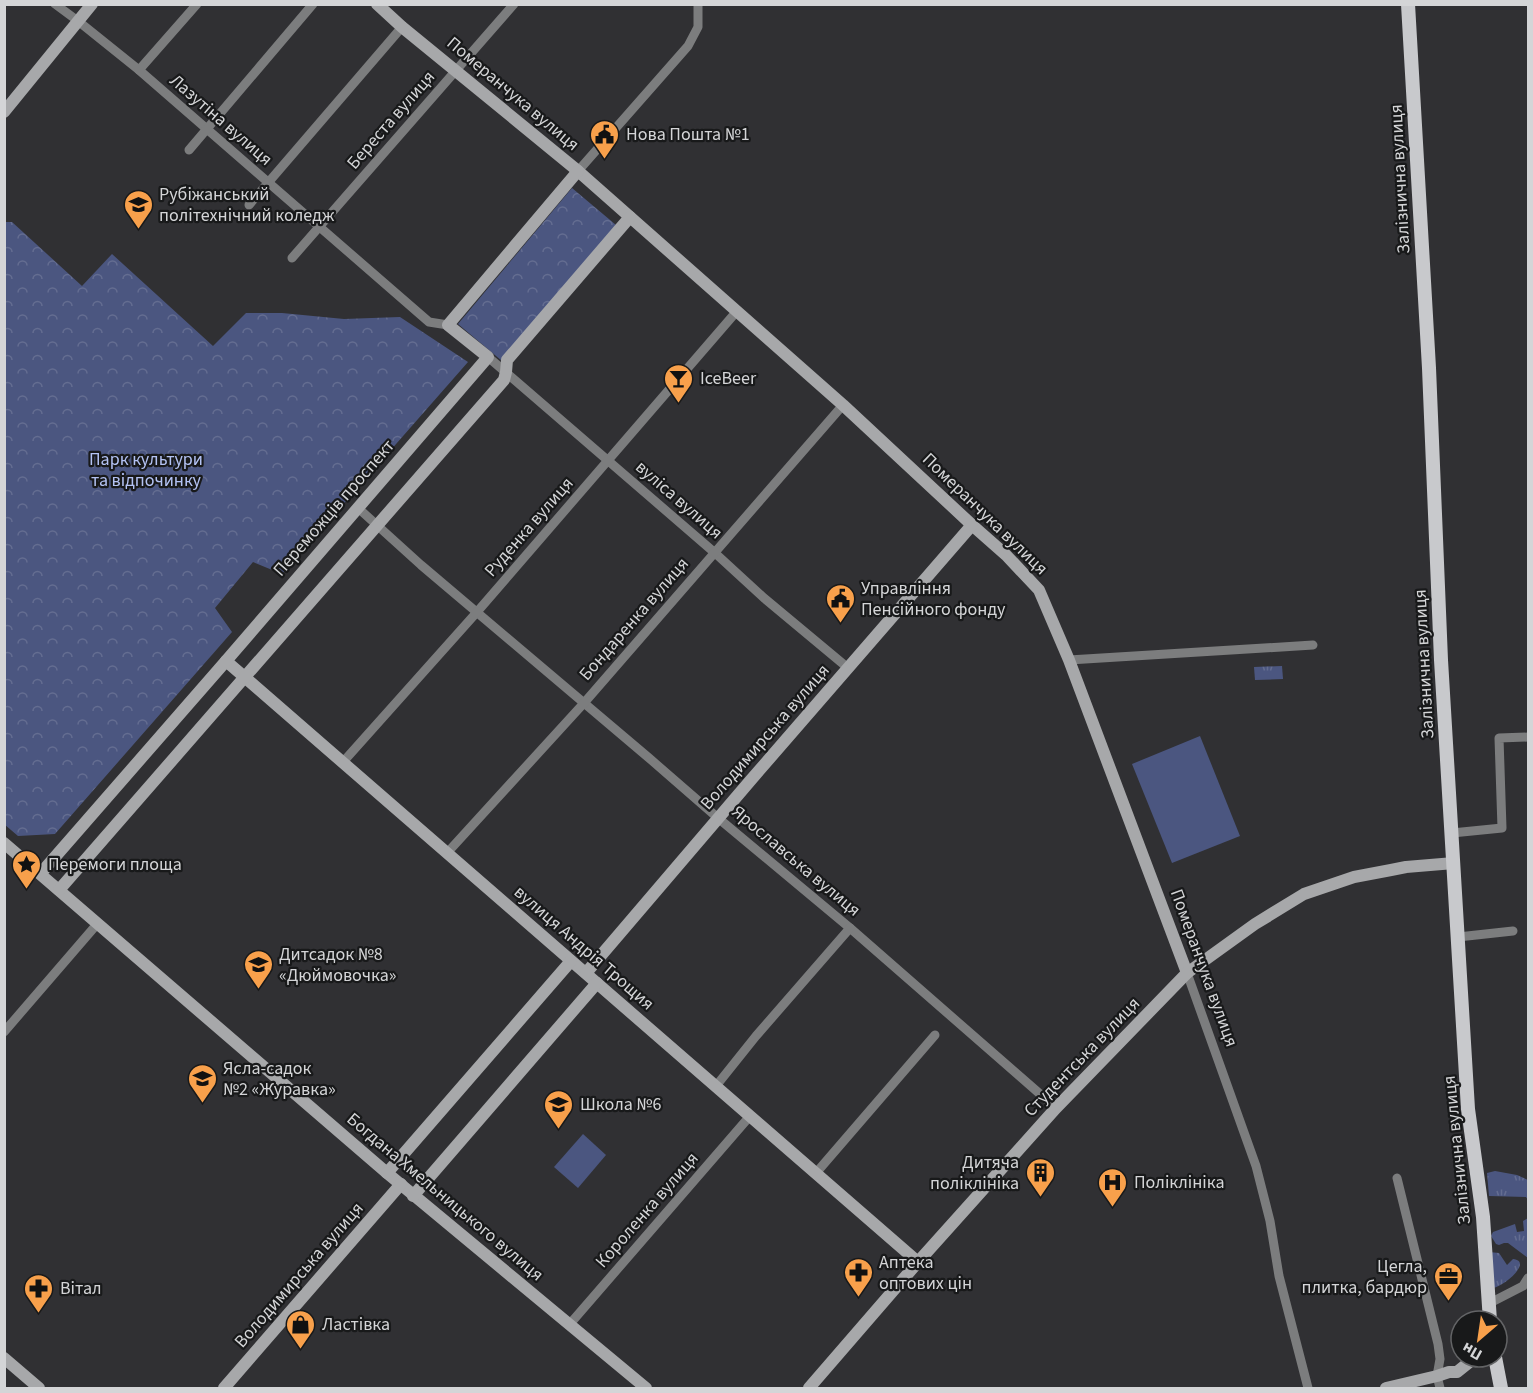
<svg xmlns="http://www.w3.org/2000/svg" width="1533" height="1393" viewBox="0 0 1533 1393" font-family="'Source Sans 3',sans-serif">
<style>
.grass{fill:url(#grass-tufts)}
.park{fill:url(#park-crowns)}
.garden{fill:#4b5680}
.lines{fill:none;stroke-linecap:round;stroke-linejoin:round}
.street{stroke:#7c7d7e;stroke-width:9}
.secondary{stroke:#a7a8aa;stroke-width:12}
.primary{stroke:#c8c9cc;stroke-width:14}
.labels{text-anchor:middle;dominant-baseline:central;stroke-width:4.5;stroke-linejoin:round;paint-order:stroke}
.street-label{font-size:18px;fill:#d4d5d7;stroke:#18191a}
.poi-label{font-size:18px;fill:#d4d5d7;stroke:#18191a;text-anchor:start}
.park-label{font-size:18px;fill:#b4c3f4;stroke:#18191a}
</style>
<defs>
<pattern id="grass-tufts" width="24" height="20" patternUnits="userSpaceOnUse" patternTransform="scale(1.5)"><rect width="24" height="20" fill="#4b5680"/><path d="M3 7l-1-3M5 7V3M7 7l1-3M15 17l-1-3M17 17v-4M19 17l1-3" fill="none" stroke="#646d91"/></pattern>
<pattern id="park-crowns" width="20" height="18" patternUnits="userSpaceOnUse" patternTransform="scale(1.5)"><rect width="20" height="18" fill="#4b5680"/><path d="M2 6a3 3 0 1 1 6 0M12 15a3 3 0 1 1 6 0" fill="none" stroke="#646d91"/></pattern>
</defs>
<rect width="100%" height="100%" fill="#303033"/>
<g class="grass">
<path d="M1282,666l1,13 -28,1 -1,-13z"/>
<path d="M1495,1171l22,4 11,5v20l-2,-3 -37,-1 -2,-23z"/>
<path d="M1528,1212v46l-20,-15h-4l-5,2 -3,-1 -5,-8 2,-4 22,-8 2,8 7,-1 -1,-10 5,-3z"/>
<path d="M1489,1252l10,1 8,12 6,-6c20,2 -8,27 -20,29z"/>
</g>
<g class="park">
<path d="M572,188l44,37 -114,136 -44,-37z"/>
<path d="M5,222h7l70,64 30,-32 101,92 33,-33h36l62,6 56,-2 68,45 -186,212 -29,-12 -38,46 17,24 -177,202 -37,2 -14,-12z"/>
</g>
<g class="garden">
<path d="M1200,736l40,100 -68,27 -40,-99z"/>
<path d="M583,1134l23,21 -28,33 -24,-21z"/>
</g>
<g class="lines">
<g class="street">
<path d="M55,4l23,17 61,49 290,252 19,3"/>
<path d="M139,70l58,-66"/>
<path d="M189,150l124,-146"/>
<path d="M578,171l110,-125 10,-19v-23"/>
<path d="M249,205l153,-178"/>
<path d="M292,258l222,-254"/>
<path d="M488,357l227,196 49,45 84,70"/>
<path d="M358,508l63,57 228,193 69,60 132,110 206,180"/>
<path d="M1069,660l244,-15"/>
<path d="M343,762l134,-150 260,-301"/>
<path d="M1452,833l50,-5 -3,-90 29,-1"/>
<path d="M447,853l137,-150 259,-298"/>
<path d="M1458,937l55,-6"/>
<path d="M1187,973l69,193 14,55 9,55 29,112"/>
<path d="M4,1032l94,-109"/>
<path d="M716,1086l40,-50 94,-108"/>
<path d="M816,1173l119,-138"/>
<path d="M1397,1178l41,166 2,15 -3,17 3,12"/>
<path d="M1488,1304l35,-18 5,-8"/>
<path d="M569,1325l181,-209"/>
</g>
<g class="secondary">
<path d="M377,4l25,23 176,144 265,234 129,120 34,30 33,35 30,70 118,313"/>
<path d="M4,112l88,-108"/>
<path d="M226,661l692,601"/>
<path d="M4,843l383,330 259,215"/>
<path d="M41,873l185,-212 262,-304 -40,-32 130,-154"/>
<path d="M59,890l445,-510 2,-8 1,-12 123,-143"/>
<path d="M586,973l164,-192 222,-256"/>
<path d="M387,1173l184,-212"/>
<path d="M413,1196l184,-213"/>
<path d="M4,1358l35,30"/>
<path d="M224,1388l177,-204"/>
<path d="M809,1388l109,-126 138,-154 131,-135 68,-49 49,-30 50,-17 37,-7 15,-3 48,-4"/>
<path d="M1386,1388l51,-12 12,-4h8l15,-12 23,-2"/>
</g>
<g class="primary">
<path d="M1408,4l21,364 12,292 27,449 15,108 7,104"/>
<path d="M1495,1357l6,31"/>
</g>
</g>
<defs>
<symbol id="civic-pin" viewBox="-11 -11 22 30"><path d="M0 17L-7.5 6A9.5 9.5 0 1 1 7.5 6Z" fill="#f8a04b" stroke="#18191a"/><path d="M-.6-6.5H3V-4.5H.6V-3L4-1V1h2V6H-6V1h2V-1L-.6-3ZM-1.2 2.5V6h2.4V2.5Z" fill="#111"/></symbol>
<symbol id="university-pin" viewBox="-11 -11 22 30"><path d="M0 17L-7.5 6A9.5 9.5 0 1 1 7.5 6Z" fill="#f8a04b" stroke="#18191a"/><path d="M0-5L7-2L0 1L-7-2ZM-4 1L0 2.5L4 1V4Q0 6-4 4Z" fill="#111"/></symbol>
<symbol id="bar-pin" viewBox="-11 -11 22 30"><path d="M0 17L-7.5 6A9.5 9.5 0 1 1 7.5 6Z" fill="#f8a04b" stroke="#18191a"/><path d="M-6-5H6L.8 .8V4.5H3.5V6h-7V4.5H-.8V.8Z" fill="#111"/></symbol>
<symbol id="sight-pin" viewBox="-11 -11 22 30"><path d="M0 17L-7.5 6A9.5 9.5 0 1 1 7.5 6Z" fill="#f8a04b" stroke="#18191a"/><path d="M0-6L1.8-2.2L6-1.7L2.9 1.2L3.7 5.4L0 3.3L-3.7 5.4L-2.9 1.2L-6-1.7L-1.8-2.2Z" fill="#111"/></symbol>
<symbol id="school-pin" viewBox="-11 -11 22 30"><path d="M0 17L-7.5 6A9.5 9.5 0 1 1 7.5 6Z" fill="#f8a04b" stroke="#18191a"/><path d="M0-5L7-2L0 1L-7-2ZM-4 1L0 2.5L4 1V4Q0 6-4 4Z" fill="#111"/></symbol>
<symbol id="building-pin" viewBox="-11 -11 22 30"><path d="M0 17L-7.5 6A9.5 9.5 0 1 1 7.5 6Z" fill="#f8a04b" stroke="#18191a"/><path d="M-4-6H4V6H1V3H-1V6H-4ZM-2.5-4.3h1.7v1.8h-1.7ZM.8-4.3h1.7v1.8H.8ZM-2.5-1h1.7V.8h-1.7ZM.8-1h1.7V.8H.8Z" fill="#111"/></symbol>
<symbol id="hospital-pin" viewBox="-11 -11 22 30"><path d="M0 17L-7.5 6A9.5 9.5 0 1 1 7.5 6Z" fill="#f8a04b" stroke="#18191a"/><path d="M-5-5h3v3.5h4V-5h3V5h-3V1.5h-4V5h-3Z" fill="#111"/></symbol>
<symbol id="pharmacy-pin" viewBox="-11 -11 22 30"><path d="M0 17L-7.5 6A9.5 9.5 0 1 1 7.5 6Z" fill="#f8a04b" stroke="#18191a"/><path d="M-2-6h4v4h4v4h-4v4h-4v-4h-4v-4h4Z" fill="#111"/></symbol>
<symbol id="office-pin" viewBox="-11 -11 22 30"><path d="M0 17L-7.5 6A9.5 9.5 0 1 1 7.5 6Z" fill="#f8a04b" stroke="#18191a"/><path d="M-6-3h4V-5.5h4V-3h4V5H-6ZM-1-4.5V-3h2v-1.5ZM-6 0V1H6V0Z" fill="#111"/></symbol>
<symbol id="shop-pin" viewBox="-11 -11 22 30"><path d="M0 17L-7.5 6A9.5 9.5 0 1 1 7.5 6Z" fill="#f8a04b" stroke="#18191a"/><path d="M-5-2.5h2.3a2.7 3.5 0 0 1 5.4 0H5L5.5 6h-11ZM-1.5-2.5h3a1.5 2.3 0 0 0-3 0Z" fill="#111"/></symbol>
</defs>
<g fill-rule="evenodd">
<use href="#civic-pin" x="588" y="118" width="33" height="45"/>
<use href="#university-pin" x="122" y="188" width="33" height="45"/>
<use href="#bar-pin" x="662" y="362" width="33" height="45"/>
<use href="#civic-pin" x="824" y="582" width="33" height="45"/>
<use href="#sight-pin" x="10" y="848" width="33" height="45"/>
<use href="#school-pin" x="242" y="948" width="33" height="45"/>
<use href="#school-pin" x="186" y="1062" width="33" height="45"/>
<use href="#school-pin" x="542" y="1088" width="33" height="45"/>
<use href="#building-pin" x="1024" y="1156" width="33" height="45"/>
<use href="#hospital-pin" x="1096" y="1166" width="33" height="45"/>
<use href="#pharmacy-pin" x="842" y="1256" width="33" height="45"/>
<use href="#office-pin" x="1432" y="1260" width="33" height="45"/>
<use href="#pharmacy-pin" x="22" y="1272" width="33" height="45"/>
<use href="#shop-pin" x="284" y="1308" width="33" height="45"/>
</g>
<g class="labels">
<g class="street-label">
<text transform="translate(513 94) rotate(40)">Померанчука вулиця</text>
<text transform="translate(221 120) rotate(41)">Лазутіна вулиця</text>
<text transform="translate(391 120) rotate(-49)">Береста вулиця</text>
<text transform="translate(1400 179) rotate(-93)">Залізнична вулиця</text>
<text transform="translate(679 500) rotate(41)">вуліса вулиця</text>
<text transform="translate(334 508) rotate(-49)">Переможців проспект</text>
<text transform="translate(985 514) rotate(44)">Померанчука вулиця</text>
<text transform="translate(529 527) rotate(-49)">Руденка вулиця</text>
<text transform="translate(634 619) rotate(-49)">Бондаренка вулиця</text>
<text transform="translate(1424 664) rotate(-93)">Залізнична вулиця</text>
<text transform="translate(765 737) rotate(-49)">Володимирська вулиця</text>
<text transform="translate(796 861) rotate(40)">Ярославська вулиця</text>
<text transform="translate(584 948) rotate(41)">вулиця Андрія Трощия</text>
<text transform="translate(1204 968) rotate(70)">Померанчука вулиця</text>
<text transform="translate(1082 1057) rotate(-46)">Студентська вулиця</text>
<text transform="translate(1457 1150) rotate(-96)">Залізнична вулиця</text>
<text transform="translate(445 1197) rotate(40)">Богдана Хмельницького вулиця</text>
<text transform="translate(647 1210) rotate(-49)">Короленка вулиця</text>
<text transform="translate(299 1275) rotate(-49)">Володимирська вулиця</text>
</g>
<g class="poi-label">
<text x="626" y="134">Нова Пошта №1</text>
<text x="159" y="194">Рубіжанський<tspan x="159" dy="21">політехнічний коледж</tspan></text>
<text x="700" y="378">IceBeer</text>
<text x="861" y="588">Управління<tspan x="861" dy="21">Пенсійного фонду</tspan></text>
<text x="48" y="864">Перемоги площа</text>
<text x="279" y="954">Дитсадок №8<tspan x="279" dy="21">«Дюймовочка»</tspan></text>
<text x="223" y="1068">Ясла-садок<tspan x="223" dy="21">№2 «Журавка»</tspan></text>
<text x="580" y="1104">Школа №6</text>
<text x="1019" y="1162" text-anchor="end">Дитяча<tspan x="1019" dy="21">поліклініка</tspan></text>
<text x="1134" y="1182">Поліклініка</text>
<text x="879" y="1262">Аптека<tspan x="879" dy="21">оптових цін</tspan></text>
<text x="1427" y="1266" text-anchor="end">Цегла,<tspan x="1427" dy="21">плитка, бардюр</tspan></text>
<text x="60" y="1288">Вітал</text>
<text x="322" y="1324">Ластівка</text>
</g>
<g class="park-label">
<text x="146" y="459">Парк культури<tspan x="146" dy="21">та відпочинку</tspan></text>
</g>
</g>
<rect width="1533" height="1393" fill="none" stroke="#d4d5d7" stroke-width="12"/>
<g transform="translate(1479 1339) rotate(209)"><circle r="28" fill="#18191a" stroke="#636466" stroke-width="1.5"/>
<path d="M0-4.5L10 22L0 15L-10 22Z" fill="#f8a04b"/>
<text y="-9" font-size="16" font-weight="bold" text-anchor="middle" fill="#d4d5d7">Пн</text>
</g>
</svg>
